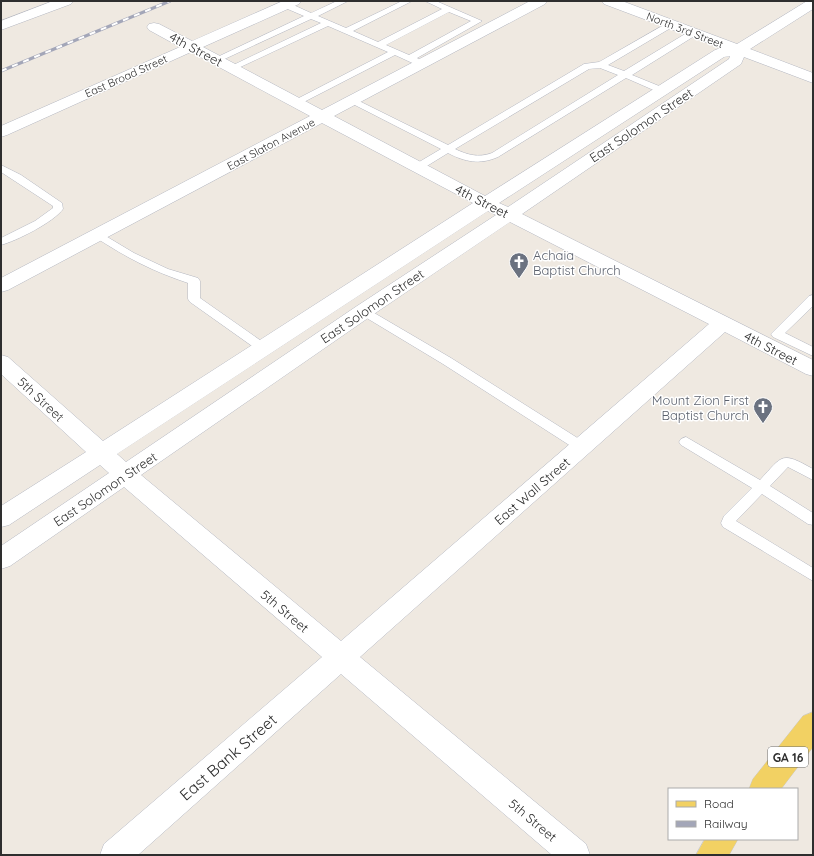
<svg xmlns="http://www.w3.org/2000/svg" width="814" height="856" viewBox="0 0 814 856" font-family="Quicksand,sans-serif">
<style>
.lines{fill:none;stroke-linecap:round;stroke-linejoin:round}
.service-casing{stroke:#b4b7c1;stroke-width:1}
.minor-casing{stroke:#b4b7c1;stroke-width:1}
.secondary-casing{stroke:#b4b7c1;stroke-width:1}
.primary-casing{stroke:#c9c9c9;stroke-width:1}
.service{fill:#fff;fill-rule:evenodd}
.minor{fill:#fff;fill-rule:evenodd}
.secondary{fill:#fff;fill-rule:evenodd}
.primary{fill:#f2d163;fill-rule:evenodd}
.rail-casing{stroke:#a3a6b8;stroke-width:3}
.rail{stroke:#fff;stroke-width:2;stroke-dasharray:6;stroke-linecap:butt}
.labels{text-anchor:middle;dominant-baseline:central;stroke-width:3;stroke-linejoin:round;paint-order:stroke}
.far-street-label{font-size:11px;fill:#2e2e2e;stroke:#fff}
.shield{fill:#fff;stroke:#6d6d6d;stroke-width:1}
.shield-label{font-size:12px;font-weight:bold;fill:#2e2e2e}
.street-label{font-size:13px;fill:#2e2e2e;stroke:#fff}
.worship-label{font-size:13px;fill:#5b616d;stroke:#fff;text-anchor:start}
.near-street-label{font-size:16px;fill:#2e2e2e;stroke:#fff}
</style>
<rect width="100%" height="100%" fill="#efe9e1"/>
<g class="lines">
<defs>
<g id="service">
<path d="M337,1h11l-30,15 28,12 56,-27h10l-59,30 25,11 64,-33 -17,-8h11l46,20 -65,37 9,6 -1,2h-6l-24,-11 -97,50 -5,-3 2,-2 93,-48 -60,-26 -94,44 -3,1 -4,-3 94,-45 -10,-4 -93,43h-6l-1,-2 93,-44 -21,-9 -1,-2 1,-2h6l22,10zM449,12l22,9 -62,34 -23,-10z"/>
<path d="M671,21l4,3 -1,2 -66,39 16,6 66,-40h6l1,2 -1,2 -64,40 32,13 2,2 -2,2h-6l-32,-14 -128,79c-18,8 -33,5 -50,-4l-26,16h-8l-1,-2 1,-2 27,-16 -94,-48 5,-3 3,1 93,46 136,-81 15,-2zM600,68l18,7 -126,78c-14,5 -24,2 -37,-4l134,-80z"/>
<path d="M1,165l20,10 41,28 1,6c-9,13 -47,32 -62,36v-7l34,-17 18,-13v-2l-52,-34z"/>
<path d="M99,232l35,21 34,16 30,9 2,3v17l67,47 2,3 -2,3h-8l-69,-49 -2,-3v-16c-36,-12 -61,-25 -93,-46l-1,-2z"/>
<path d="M813,295v11l-28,27 28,14v9l-40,-19 -2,-3 38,-38z"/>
<path d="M364,307l87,51 136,86 2,3 -2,3 -5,2 -5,-2 -134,-86 -83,-50 -2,-3 2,-3z"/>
<path d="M686,437l74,43c23,-25 21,-29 53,-11v11l-25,-13 -18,19 43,27v12l-5,-1 -46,-30 -26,27 77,47v13l-90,-54 -2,-4 3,-7 28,-28 -71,-43 -2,-3 2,-3z"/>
</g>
<path id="minor" d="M283,1h18l-2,3 -96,43 119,63 208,-109h17l-2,3 -211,112 151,80 230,-146 6,-2 -117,-44 -2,-3h20l115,43 70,-43h6v8l-63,40 63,24v10l-69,-26 -3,7 -219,150 291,146v16l-7,-2 -81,-42 -365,325 226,187 4,11h-38l-211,-181 -203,181h-38l4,-11 218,-187 -198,-170 -114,79 -9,3v-23l108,-73 -9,-8 -91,60 -8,2v-21l85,-54 -85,-78v-19l7,2 95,84 370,-238 -151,-80 -314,167 -7,2v-14l309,-162 -119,-64 -184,83 -6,2v-11l179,-79 -31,-17 -2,-3 2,-3 5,-1 5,1 33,17zM730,56l-1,3 -221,148 -9,-4 225,-146zM488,211l8,4 -139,91 -231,156 -9,-8zM510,222l199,102 -368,317 -200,-166 230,-159z"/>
<path id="secondary" d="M53,1h20l-2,3 -70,26v-9z"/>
<g id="primary">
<path d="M813,712v35l-32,42h-32l4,-10 50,-63z"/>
<path d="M705,839h33l-9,16h-33z"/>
</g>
</defs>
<use href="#service" class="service-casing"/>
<use href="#minor" class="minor-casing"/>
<use href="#secondary" class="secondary-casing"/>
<use href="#primary" class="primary-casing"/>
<use href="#service" class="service"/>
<use href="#minor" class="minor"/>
<use href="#secondary" class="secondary"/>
<use href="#primary" class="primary"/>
<defs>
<path id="rail" d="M1,71l169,-70"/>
</defs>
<use href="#rail" class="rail-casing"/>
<use href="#rail" class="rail"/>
</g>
<defs>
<symbol id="church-pin" viewBox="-11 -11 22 30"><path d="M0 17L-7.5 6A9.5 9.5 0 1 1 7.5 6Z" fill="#6b7280" stroke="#fff"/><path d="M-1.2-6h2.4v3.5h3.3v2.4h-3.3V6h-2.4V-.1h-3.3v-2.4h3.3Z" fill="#fff"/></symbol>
</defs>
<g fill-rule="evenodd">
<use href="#church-pin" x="508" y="251" width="22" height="30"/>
<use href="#church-pin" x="752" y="396" width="22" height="30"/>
</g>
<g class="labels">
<g class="far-street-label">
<text transform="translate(685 30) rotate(21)">North 3rd Street</text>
<text transform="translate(126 76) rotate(-24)">East Broad Street</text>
<text transform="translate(271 144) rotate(-28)">East Slaton Avenue</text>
</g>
<rect class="shield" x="768" y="747" width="40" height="20" rx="3"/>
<g class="shield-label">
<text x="788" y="757">GA 16</text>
</g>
<g class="street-label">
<text transform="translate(196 49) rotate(28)">4th Street</text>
<text transform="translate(641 125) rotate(-34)">East Solomon Street</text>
<text transform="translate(482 201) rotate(27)">4th Street</text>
<text transform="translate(372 306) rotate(-34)">East Solomon Street</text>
<text transform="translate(771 348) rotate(27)">4th Street</text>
<text transform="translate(41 399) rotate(43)">5th Street</text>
<text transform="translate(105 489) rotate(-34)">East Solomon Street</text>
<text transform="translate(532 491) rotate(-41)">East Wall Street</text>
<text transform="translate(285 611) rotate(40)">5th Street</text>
<text transform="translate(533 820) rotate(40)">5th Street</text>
</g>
<g class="worship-label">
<text x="533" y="255">Achaia<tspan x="533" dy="15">Baptist Church</tspan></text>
<text x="749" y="400" text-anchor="end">Mount Zion First<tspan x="749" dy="15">Baptist Church</tspan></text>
</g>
<g class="near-street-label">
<text transform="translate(228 757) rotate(-41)">East Bank Street</text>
</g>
</g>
<rect width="814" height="856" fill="none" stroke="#2e2e2e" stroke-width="4"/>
<rect x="668" y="788" width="130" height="52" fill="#ffffff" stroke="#ababab"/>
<rect x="676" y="801" width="20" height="6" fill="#f2d163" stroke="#ababab"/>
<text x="704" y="808" font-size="12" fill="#2e2e2e">Road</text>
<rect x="676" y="821" width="20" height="6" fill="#a3a6b8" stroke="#ababab"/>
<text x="704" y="828" font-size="12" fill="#2e2e2e">Railway</text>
</svg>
